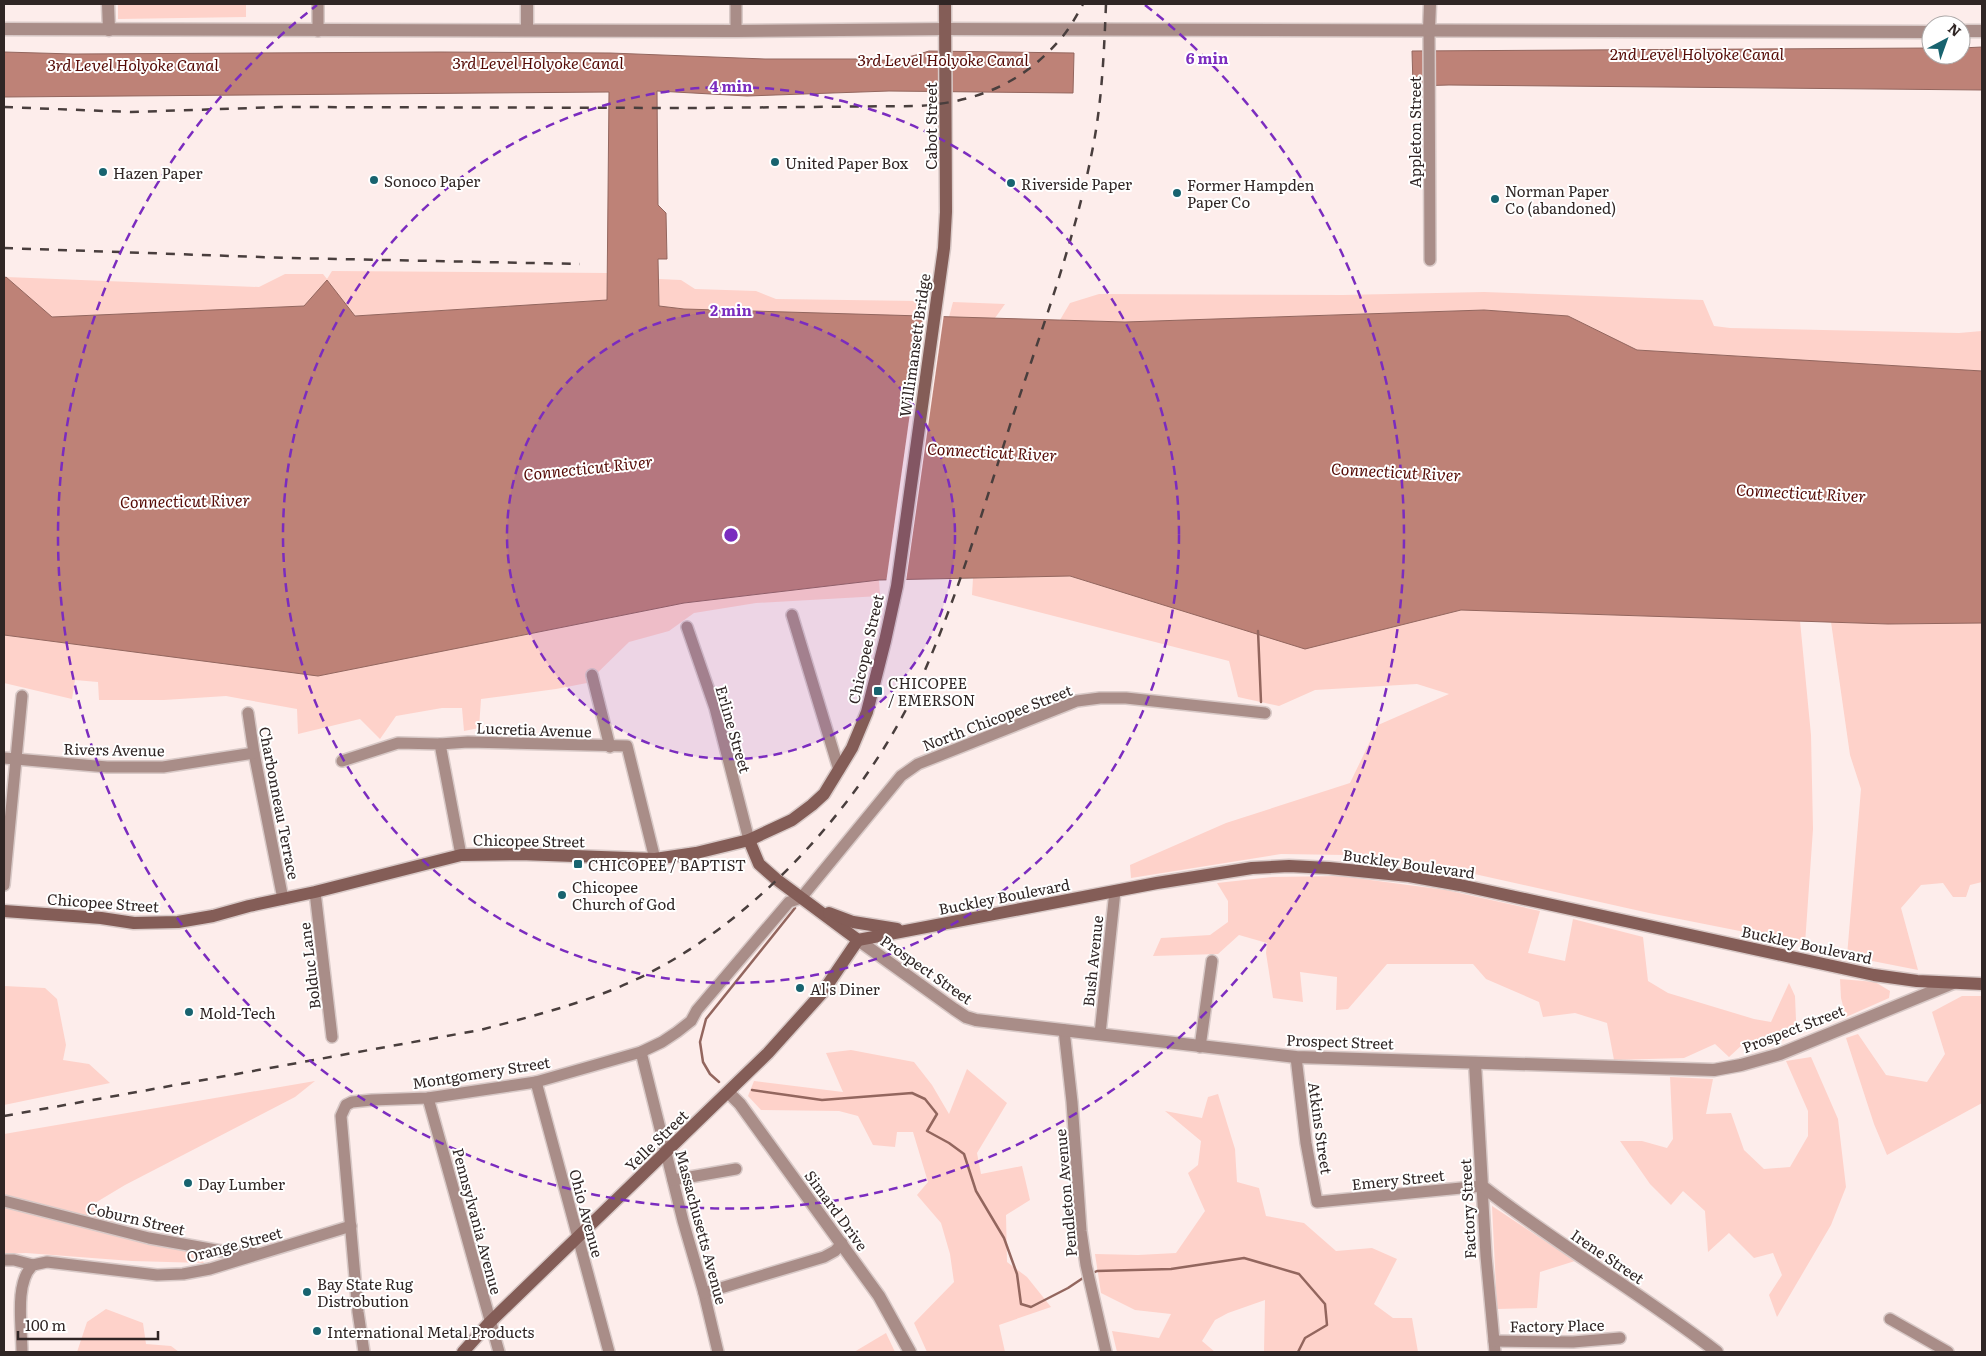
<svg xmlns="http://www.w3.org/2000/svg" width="1986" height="1356" viewBox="0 0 1986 1356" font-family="Literata,serif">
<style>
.green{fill:#fed2ca}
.water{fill:#be8277;stroke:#93665e}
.pier{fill:#fdedeb}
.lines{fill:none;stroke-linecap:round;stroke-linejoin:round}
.stream{stroke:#93665e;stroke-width:2.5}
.minor-casing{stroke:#d8c9c7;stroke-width:14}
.tertiary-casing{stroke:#d8c9c7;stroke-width:15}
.secondary-casing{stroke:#d8c9c7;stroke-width:15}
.minor{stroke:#a98d88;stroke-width:11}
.tertiary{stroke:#a98d88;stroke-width:12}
.secondary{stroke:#845d57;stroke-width:12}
.rail{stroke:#493e3d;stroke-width:2.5;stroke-dasharray:9 9;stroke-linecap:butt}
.ring{fill:none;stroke:#7b2cbf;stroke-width:2.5;stroke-dasharray:9 6}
.poi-dot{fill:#18636f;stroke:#fff;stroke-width:2}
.labels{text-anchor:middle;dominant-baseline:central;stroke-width:4;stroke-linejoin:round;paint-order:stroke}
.street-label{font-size:15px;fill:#302625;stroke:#fff}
.poi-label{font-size:15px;fill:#302625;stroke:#fff;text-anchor:start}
.water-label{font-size:16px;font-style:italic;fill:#550a05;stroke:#fff}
.centre{fill:#7b2cbf;stroke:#fff;stroke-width:2.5}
.ring-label{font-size:15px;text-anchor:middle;font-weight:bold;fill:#7b2cbf;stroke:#fff;stroke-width:4;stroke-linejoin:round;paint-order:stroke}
</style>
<rect width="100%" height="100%" fill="#fdedeb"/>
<g class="green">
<path d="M118,4h128v13l-128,2z"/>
<path d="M332,271l275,2v27l-252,16 -51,-10 -252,11 -46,-40 253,10 26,-13h38l4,5z"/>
<path d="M659,279l22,1 14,9 61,2 20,8 142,2 3,15 -237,-7 -25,-3z"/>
<path d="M1484,292l219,8 11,26 16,2 229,5 23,-2v40l-345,-21 -69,-34 -84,-6 -359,12 -65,-2 10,-17 29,-9 244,1z"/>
<path d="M953,302l52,2 -10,14 -46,-1z"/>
<path d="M1070,576l235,72 156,-38 339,11 11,114 2,94 -8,115 -156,-31 -188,-42 -116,-16 -64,-1 -150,24 -1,-13 96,-42 124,-40 28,-58 71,-31 -32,-10 -102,6 -36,16 -41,-9 -9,-36 -257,-66 1,-17z"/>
<path d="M879,580l1,16 -124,7 -62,10 -25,18 -40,11 -42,41 -31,6 -75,10 -2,29 -15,3 -2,-23h-20l-46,8 -16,23 -20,-20 -62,15 -1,-25 -71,-13 -62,4h-65l-1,-18 -23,-2 -3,19 -68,-16v-48l314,41 366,-73z"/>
<path d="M1831,622l57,2 94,-1v259l-12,3 -4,12h-13l-10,-14 -22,2 -20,23 17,62 -71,-14 14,-167 -11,-34z"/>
<path d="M1340,876l106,14 94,21 -12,42 37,8 8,-42 70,18 5,44 20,12 86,26 17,3 18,-39 6,13 1,24 7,11 -29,14h-32l-13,12 -14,-13 -31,14 -70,2 -7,-37 -32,-10 -32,4 -4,-15 -53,-23 -13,-15h-86l-39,45 -12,1 1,-33 -37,-5 3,30 -30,-4 -7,-45 1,-10 -28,-8 -21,19 -65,2 8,-18 49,-3 18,-13v-21l-11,-18 55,-6z"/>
<path d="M1840,979l35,3 15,9 -1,7 -43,19 -5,-19z"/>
<path d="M4,986l41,2 12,11 9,46 -3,15 26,4 21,19 -106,22z"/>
<path d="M1962,996h20v107l-95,52 -13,-31 -28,-86 12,-4 28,41 41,7 18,-28 -13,-42z"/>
<path d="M851,1050l63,12 18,23 17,29 18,-45 40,34 -30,50 4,21 41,-8 8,34 -24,15 1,47 20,15 24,30 -52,18 6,27h-78l-13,-29 40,-41 -4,-28 -9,-31 -24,-28 11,-13 -15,-50h-16l-2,15 -22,-2 -15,-29 -19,-5 -78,-1 -13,-14 6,-15 89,11 -17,-39z"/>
<path d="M1811,1057l27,62 8,68 -15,38 -54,92 -8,-22 13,-20 -9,-22 -19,5 -25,-25 -21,19 -3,-41 -22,-20 -12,14 -21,-21 -30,-43h22l25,7 6,-9 -3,-62 43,2 -7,35 25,-1 13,37 20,19 26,-2 18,-31v-25l-22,-50z"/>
<path d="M315,1081l-20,16 -170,88 -30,18 3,13 99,37 7,10 -72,-2 -106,-8 -22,1v-120z"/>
<path d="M1218,1094l17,55 2,33 22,6 7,28 38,7 32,28 36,-3 25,11 -23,45 19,14h19l6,34h-154l1,-52 -37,13 -13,7 -13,21 13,11h-98l-5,-21 47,7 12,-24 -36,-4 -34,-17 -6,-39 43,1 38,-2 29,-42 -17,-38 10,-8 3,-24 -36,-30 37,7 6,-21z"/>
<path d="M1492,1206l83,55 -35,11 -3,36 -40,1z"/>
<path d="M106,1309l37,14 3,21 25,2 8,6h-102l10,-30z"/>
<path d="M886,1333l9,19h-41z"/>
</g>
<g class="water">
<path d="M1982,47v43l-533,-5 -36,1 -1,-35 519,-3v7h30v-7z"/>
<path d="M929,51l145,2 -1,40 -184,-2 -142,5 -90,-5 1,114 8,8 1,46h-9l1,47 25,3 441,13 359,-12 84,6 69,34 345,21v252l-94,1 -427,-14 -156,39 -235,-73 -191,4 -195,23 -366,73 -314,-41v-357l2,-1 46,40 252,-11 23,-26 28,36 252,-16 2,-208 -605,5v-45l69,2 368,-2 169,1 155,6h106c19,4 39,-2 58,-8z"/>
</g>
<path class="pier" d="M924,314h20l-38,268 -20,1z"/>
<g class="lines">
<g class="stream">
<path d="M1258,631l3,71"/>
<path d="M719,1082l-9,-8 -7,-12 -3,-20 6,-23 89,-111"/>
<path d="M752,1090l70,10 90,-7 13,6 12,15 -10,17 22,12 15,11 12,37 28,47 13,36 4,30 10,3 37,-19 18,-12"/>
<path d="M1091,1274l6,-3 74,-2 73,-11 55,16 26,30 2,21 -22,13 -7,14"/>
</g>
<defs>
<g id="minor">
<path d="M1429,30l1,230"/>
<path d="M318,31v-27"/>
<path d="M736,31v-27"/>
<path d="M792,615l47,155"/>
<path d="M687,627l28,81 34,132"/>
<path d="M592,675l18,72"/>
<path d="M248,713l6,40 29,146"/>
<path d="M440,744l28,-2 159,4 28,113"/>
<path d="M4,758l103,9h56l91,-14"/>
<path d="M342,761l56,-18 42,1 21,111"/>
<path d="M4,885l18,-189"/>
<path d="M315,892l17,145"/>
<path d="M1064,1030l8,72 9,129 5,34 20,87"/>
<path d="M1100,1034l15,-143"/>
<path d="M1200,1047l12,-86"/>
<path d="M641,1052l42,169 21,72 14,59"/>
<path d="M1296,1057l10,86 11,59 165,-16 4,70 9,96"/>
<path d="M536,1082l73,270"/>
<path d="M428,1098l71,254"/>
<path d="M673,1180l63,-11"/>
<path d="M4,1201l145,37 78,14 27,1"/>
<path d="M4,1260h10l19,5 14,-3 110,13 26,-1 27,-5 141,-43"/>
<path d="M704,1293l120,-36 11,-6 7,-8"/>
<path d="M1890,1319l58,33"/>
<path d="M1494,1341l79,1 47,-4"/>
<path d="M22,1352c0,-24 -8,-70 11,-87"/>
<path d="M364,1352l-6,-40 -17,-196 5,-11 6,-3 20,-2 56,-2 108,-16 105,-30 21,-10 15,-10 14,-11 6,-11 92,-108 12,-4 100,-122 17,-12 159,-63 23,-3h26l139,15"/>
</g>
<g id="tertiary">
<path d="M108,4l1,26"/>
<path d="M527,4v26"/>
<path d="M4,29l732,2 210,-2 985,3"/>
<path d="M1429,30l1,-26"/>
<path d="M1961,31h21"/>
<path d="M858,940l96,69 12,8 10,3 320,37 418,13 27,-5 39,-11 173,-71"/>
<path d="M1475,1063l7,123c75,59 159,107 235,166"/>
<path d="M729,1093l11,11 139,192 31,56"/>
</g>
<g id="secondary">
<path d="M749,840l10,24 17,15 82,61"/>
<path d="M4,911l97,7 33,5 44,-1 35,-6 36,-10 66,-14 146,-37 59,-1 135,5 41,-6 53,-13 43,-20 20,-15 12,-11 28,-46 15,-36 18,-71 12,-55 47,-338 2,-36 -1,-208"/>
<path d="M829,913l24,9 44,7"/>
<path d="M858,940l299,-57 95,-15 37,-2 40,2 80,8 51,9 414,90 43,6 65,3"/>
<path d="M463,1352l27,-30 278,-269 54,-60 36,-53"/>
</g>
</defs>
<use href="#minor" class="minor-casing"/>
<use href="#tertiary" class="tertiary-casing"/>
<use href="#secondary" class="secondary-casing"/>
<use href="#minor" class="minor"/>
<use href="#tertiary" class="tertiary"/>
<use href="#secondary" class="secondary"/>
<g class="rail">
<path d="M4,107l127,5 150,-5 412,1 225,-2c60,-4 106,-23 145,-70 8,-10 14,-21 20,-32"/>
<path d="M4,248l285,10 291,6"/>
<path d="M4,1116l476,-86c57,-15 118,-30 171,-58 116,-60 223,-183 274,-302 35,-81 60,-167 87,-251 29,-88 62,-176 80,-267 10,-49 12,-99 14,-148"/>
</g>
</g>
<circle cx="731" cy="535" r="224" fill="#7b2cbf" fill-opacity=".12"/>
<g class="ring">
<circle cx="731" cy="535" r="224"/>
<circle cx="731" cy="535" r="448"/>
<path d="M1145 5A673 673 0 1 1 317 5"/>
</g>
<g class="poi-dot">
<circle cx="775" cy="162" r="5"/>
<circle cx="103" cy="172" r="5"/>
<circle cx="374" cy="180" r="5"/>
<circle cx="1011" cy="183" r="5"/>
<circle cx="1177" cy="193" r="5"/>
<circle cx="1495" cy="199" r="5"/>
<rect x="873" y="686" width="10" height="10" rx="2.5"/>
<rect x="573" y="859" width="10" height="10" rx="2.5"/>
<circle cx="562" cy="895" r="5"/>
<circle cx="800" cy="988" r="5"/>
<circle cx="189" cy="1012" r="5"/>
<circle cx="188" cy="1183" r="5"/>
<circle cx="307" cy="1292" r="5"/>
<circle cx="317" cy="1331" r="5"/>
</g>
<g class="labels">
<g class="street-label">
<text transform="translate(930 126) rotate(-90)">Cabot Street</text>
<text transform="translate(1414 132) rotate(-90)">Appleton Street</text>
<text transform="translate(914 345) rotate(-82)">Willimansett Bridge</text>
<text transform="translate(865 649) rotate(-77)">Chicopee Street</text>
<text transform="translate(997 717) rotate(-21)">North Chicopee Street</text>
<text transform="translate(534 729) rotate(2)">Lucretia Avenue</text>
<text transform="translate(734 729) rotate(74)">Erline Street</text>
<text transform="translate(114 749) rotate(1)">Rivers Avenue</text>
<text transform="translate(280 803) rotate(79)">Charbonneau Terrace</text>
<text transform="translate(529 840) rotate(1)">Chicopee Street</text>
<text transform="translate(1409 863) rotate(8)">Buckley Boulevard</text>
<text transform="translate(1004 896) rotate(-11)">Buckley Boulevard</text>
<text transform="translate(103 902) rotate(4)">Chicopee Street</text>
<text transform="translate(1807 944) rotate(12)">Buckley Boulevard</text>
<text transform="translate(1092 961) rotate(-84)">Bush Avenue</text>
<text transform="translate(309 966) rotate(-97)">Bolduc Lane</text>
<text transform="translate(927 969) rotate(35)">Prospect Street</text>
<text transform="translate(1793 1028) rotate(-21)">Prospect Street</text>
<text transform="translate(1340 1041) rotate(2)">Prospect Street</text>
<text transform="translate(481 1072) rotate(-9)">Montgomery Street</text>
<text transform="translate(1321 1128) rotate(82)">Atkins Street</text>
<text transform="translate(656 1140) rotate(-44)">Yelle Street</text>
<text transform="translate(1398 1179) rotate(-6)">Emery Street</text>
<text transform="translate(1065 1193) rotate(-95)">Pendleton Avenue</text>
<text transform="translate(1467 1209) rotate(-93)">Factory Street</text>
<text transform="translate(837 1210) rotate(54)">Simard Drive</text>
<text transform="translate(587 1213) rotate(75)">Ohio Avenue</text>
<text transform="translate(136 1218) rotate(13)">Coburn Street</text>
<text transform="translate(478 1221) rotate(75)">Pennsylvania Avenue</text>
<text transform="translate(702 1227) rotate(75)">Massachusetts Avenue</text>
<text transform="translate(234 1244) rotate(-15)">Orange Street</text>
<text transform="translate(1608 1256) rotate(34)">Irene Street</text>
<text transform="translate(1557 1325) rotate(-1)">Factory Place</text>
</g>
<g class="poi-label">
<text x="785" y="162">United Paper Box</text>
<text x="113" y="172">Hazen Paper</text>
<text x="384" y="180">Sonoco Paper</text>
<text x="1021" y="183">Riverside Paper</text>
<text x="1187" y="184">Former Hampden<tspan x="1187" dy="17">Paper Co</tspan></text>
<text x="1505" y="190">Norman Paper<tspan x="1505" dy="17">Co (abandoned)</tspan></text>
<text x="888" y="682">CHICOPEE<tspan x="888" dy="17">/ EMERSON</tspan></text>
<text x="588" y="864">CHICOPEE / BAPTIST</text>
<text x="572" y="886">Chicopee<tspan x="572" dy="17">Church of God</tspan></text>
<text x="810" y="988">Al's Diner</text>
<text x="199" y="1012">Mold-Tech</text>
<text x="198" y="1183">Day Lumber</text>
<text x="317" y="1283">Bay State Rug<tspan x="317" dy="17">Distrobution</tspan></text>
<text x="327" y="1331">International Metal Products</text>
</g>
<g class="water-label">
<text x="1697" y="53">2nd Level Holyoke Canal</text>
<text x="943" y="59">3rd Level Holyoke Canal</text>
<text x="538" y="62">3rd Level Holyoke Canal</text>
<text x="133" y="64">3rd Level Holyoke Canal</text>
<text transform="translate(992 451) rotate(3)">Connecticut River</text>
<text transform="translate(588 467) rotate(-6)">Connecticut River</text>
<text transform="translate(1396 471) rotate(3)">Connecticut River</text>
<text transform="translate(1801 492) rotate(3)">Connecticut River</text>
<text transform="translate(185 500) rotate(-1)">Connecticut River</text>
</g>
</g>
<circle cx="731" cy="535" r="8" class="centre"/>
<g class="ring-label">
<text x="1207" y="64">6 min</text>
<text x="731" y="92">4 min</text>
<text x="731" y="316">2 min</text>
</g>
<rect width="1986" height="1356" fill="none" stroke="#302625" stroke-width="10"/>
<g transform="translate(1946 40) rotate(41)"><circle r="24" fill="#ffffff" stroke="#aca8a8"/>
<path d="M0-4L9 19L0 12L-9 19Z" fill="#18636f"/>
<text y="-8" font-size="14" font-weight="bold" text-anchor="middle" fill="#302625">N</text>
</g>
<path d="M18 1331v8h140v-8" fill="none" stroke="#302625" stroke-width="2.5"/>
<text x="25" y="1331" font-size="15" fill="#302625" stroke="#ffffff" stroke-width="4" paint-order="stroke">100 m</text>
</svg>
